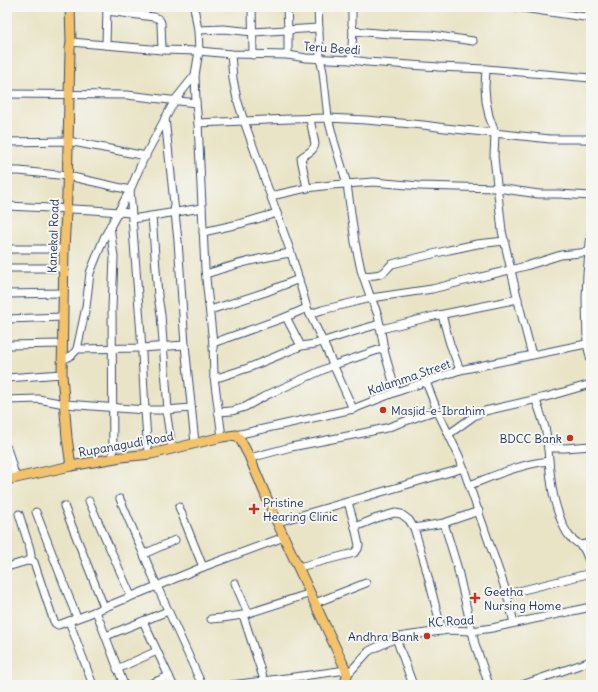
<svg xmlns="http://www.w3.org/2000/svg" width="598" height="692" viewBox="0 0 598 692" font-family="Delius,sans-serif">
<style>
.lines{fill:none;stroke-linecap:round;stroke-linejoin:round}
.minor-casing{stroke:#3a4a6e;stroke-width:9}
.major-casing{stroke:#3a4a6e;stroke-width:11}
.minor{stroke:#fff;stroke-width:7}
.major{stroke:#f2c36a;stroke-width:9}
.poi-dot{fill:#c8321e;stroke:#f6f6f2;stroke-width:1.5}
.labels{text-anchor:middle;dominant-baseline:central;stroke-width:4;stroke-linejoin:round;paint-order:stroke}
.street-label{font-size:12px;fill:#1b2f5e;stroke:#f6f6f2}
.poi-label{font-size:12px;fill:#1b2f5e;stroke:#f6f6f2;text-anchor:start}
</style>
<rect width="100%" height="100%" fill="#f6f6f2"/>
<filter id="ink" filterUnits="userSpaceOnUse"><feTurbulence type="fractalNoise" baseFrequency=".025" numOctaves="2"/><feDisplacementMap in="SourceGraphic" scale="8" xChannelSelector="R" yChannelSelector="G"/><feConvolveMatrix kernelMatrix="1 2 1 2 8 2 1 2 1" color-interpolation-filters="sRGB"/></filter>
<filter id="wash" filterUnits="userSpaceOnUse"><feTurbulence type="fractalNoise" baseFrequency=".012" numOctaves="4" result="noise"/><feDisplacementMap in="SourceGraphic" scale="16" xChannelSelector="R" yChannelSelector="G"/><feGaussianBlur stdDeviation="0.9" result="paint"/><feColorMatrix in="noise" values="0 0 0 0 0 0 0 0 0 0 0 0 0 0 0 0 0 1.4 0 .05"/><feComposite in="paint" operator="in"/></filter>
<g filter="url(#wash)">
<rect width="100%" height="100%" fill="#e9e4c6"/>
</g>
<g filter="url(#ink)">
<g class="lines">
<defs>
<g id="minor">
<path d="M194,7l4,23 1,21 -4,24 1,28 2,20 7,146 8,74 1,34 8,60"/>
<path d="M252,7l1,48"/>
<path d="M287,7l1,23v25"/>
<path d="M318,7l2,51 3,14 5,46 6,23 13,43 8,58 6,28 8,23 9,22 7,39 11,38"/>
<path d="M516,7l75,11"/>
<path d="M107,11l47,6c4,1 6,2 7,6l1,27"/>
<path d="M198,30l26,-1 29,3 66,-4"/>
<path d="M353,31l37,3 41,1 42,6"/>
<path d="M71,42l91,8 37,1 32,3 57,1 18,3 45,2 16,2 72,5 47,2 105,9"/>
<path d="M106,45l1,-38"/>
<path d="M231,54l2,25 4,20 7,22 47,132 16,55 16,34 30,67"/>
<path d="M351,60l2,-29 -1,-8v-16"/>
<path d="M486,69l-1,18 1,14 3,15 6,17 -1,24 8,74 17,74 13,50"/>
<path d="M7,94l120,1 69,8"/>
<path d="M165,118l13,123 7,104 10,98"/>
<path d="M198,123l92,-4 38,-1 38,2 57,5 22,3 105,11h41"/>
<path d="M7,142l61,-1 78,15"/>
<path d="M7,171h12l49,5 62,14 11,145 4,75 3,44"/>
<path d="M307,188l-6,-30c5,-5 13,-6 14,-14l-5,-25"/>
<path d="M271,196l36,-8 24,-3 43,-3 45,4 78,2 42,6h19l33,2"/>
<path d="M7,206l86,4 38,3"/>
<path d="M152,216l6,80 3,19 7,95"/>
<path d="M132,219l70,-11"/>
<path d="M110,226l4,31 -2,52 1,149"/>
<path d="M203,232l40,-9 34,-10"/>
<path d="M591,233l-4,41 -1,24 1,46 4,17"/>
<path d="M7,249h57"/>
<path d="M7,268h57"/>
<path d="M206,274c27,-9 56,-17 85,-21"/>
<path d="M363,276c6,-1 17,0 21,-4 4,-3 4,-5 8,-8l57,-14 28,-6 28,-3"/>
<path d="M7,294l56,-1"/>
<path d="M210,310l56,-18 33,-13"/>
<path d="M310,314l12,-4 49,-12 61,-9 94,-23 35,-11 28,-3"/>
<path d="M442,315l8,29 10,26"/>
<path d="M286,317l15,29"/>
<path d="M7,319l56,-2"/>
<path d="M381,329l53,-13 84,-17"/>
<path d="M213,343l73,-26 21,-9"/>
<path d="M7,345l55,-1"/>
<path d="M77,349l64,-1 44,-3"/>
<path d="M63,360c5,-3 11,-5 14,-11l9,-42 4,-34 14,-35 26,-48 13,-30 32,-60 20,-25"/>
<path d="M214,377h6l28,-9 53,-22 14,-2 47,-15 18,-5"/>
<path d="M7,378l55,-4"/>
<path d="M426,382l11,28 22,46 48,138 7,29"/>
<path d="M7,400l31,-1 27,5 80,6h21l25,-2"/>
<path d="M536,400c3,10 8,22 10,32 4,27 3,54 12,80 3,9 6,18 12,25 4,4 10,7 14,12 3,6 5,12 7,17"/>
<path d="M166,410l6,39"/>
<path d="M218,412l14,-1 13,-4 24,-13 65,-29 50,-17"/>
<path d="M449,434l25,-18 11,-5 61,-14 45,-13"/>
<path d="M236,435l117,-26 43,-17 64,-22 131,-27"/>
<path d="M7,448l9,30"/>
<path d="M548,448h17l26,-2"/>
<path d="M250,458l41,-11 72,-14 23,-5 51,-18"/>
<path d="M470,485c26,-10 51,-21 79,-24"/>
<path d="M120,499l37,87 45,99"/>
<path d="M89,501l42,95"/>
<path d="M64,506l40,101"/>
<path d="M179,507l24,60"/>
<path d="M36,512l41,106"/>
<path d="M19,514l11,35 1,6v6"/>
<path d="M278,522l186,-54"/>
<path d="M444,523l13,43 18,78 14,41"/>
<path d="M355,527l22,-9 18,-5 6,1 8,6 5,8 10,33 18,70"/>
<path d="M414,528l30,-5 35,-12"/>
<path d="M581,545l10,-2"/>
<path d="M144,554l31,-14"/>
<path d="M7,567l20,-6 7,1 19,57 2,4 3,2 28,-10 117,-48 81,-30"/>
<path d="M299,567l55,-14 4,-4 1,-4 -4,-18 -7,-25"/>
<path d="M235,583l13,30"/>
<path d="M507,594l84,-21"/>
<path d="M315,603l51,-20"/>
<path d="M96,611l28,74"/>
<path d="M243,615l21,65"/>
<path d="M211,619l11,-1 21,-3 68,-22"/>
<path d="M69,621l24,64"/>
<path d="M143,621l30,64"/>
<path d="M106,636l62,-25"/>
<path d="M396,638l17,47"/>
<path d="M117,669l40,-18"/>
<path d="M347,675l22,-24 8,-4 19,-9 9,-2 43,-6 24,1 20,-3 99,-21"/>
<path d="M148,685l21,-9"/>
<path d="M231,685l94,-12 21,-3"/>
<path d="M522,685l69,-24"/>
</g>
<g id="major">
<path d="M70,7l1,35 -1,7 -3,146 -3,54 -2,125 5,64 4,28"/>
<path d="M7,480l64,-14 50,-9 30,-3 71,-17 14,-2 4,4 9,17 27,64 70,150 1,5 -2,10"/>
</g>
</defs>
<use href="#minor" class="minor-casing"/>
<use href="#major" class="major-casing"/>
<use href="#minor" class="minor"/>
<use href="#major" class="major"/>
</g>
</g>
<g class="poi-dot">
<circle cx="383" cy="410" r="4"/>
<circle cx="570" cy="438" r="4"/>
<path d="M252 503h4v4h4v4h-4v4h-4v-4h-4v-4h4z"/>
<path d="M473 592h4v4h4v4h-4v4h-4v-4h-4v-4h4z"/>
<circle cx="427" cy="636" r="4"/>
</g>
<g class="labels">
<g class="street-label">
<text transform="translate(332 48) rotate(4)">Teru Beedi</text>
<text transform="translate(53 236) rotate(-88)">Kanekal Road</text>
<text transform="translate(409 377) rotate(-19)">Kalamma Street</text>
<text transform="translate(126 444) rotate(-10)">Rupanagudi Road</text>
<text transform="translate(451 621) rotate(-4)">KC Road</text>
</g>
<g class="poi-label">
<text x="391" y="410">Masjid-e-Ibrahim</text>
<text x="562" y="438" text-anchor="end">BDCC Bank</text>
<text x="263" y="502">Pristine<tspan x="263" dy="14">Hearing Clinic</tspan></text>
<text x="484" y="591">Geetha<tspan x="484" dy="14">Nursing Home</tspan></text>
<text x="419" y="636" text-anchor="end">Andhra Bank</text>
</g>
</g>
<rect width="598" height="692" fill="none" stroke="#f6f6f2" stroke-width="24"/>
</svg>
